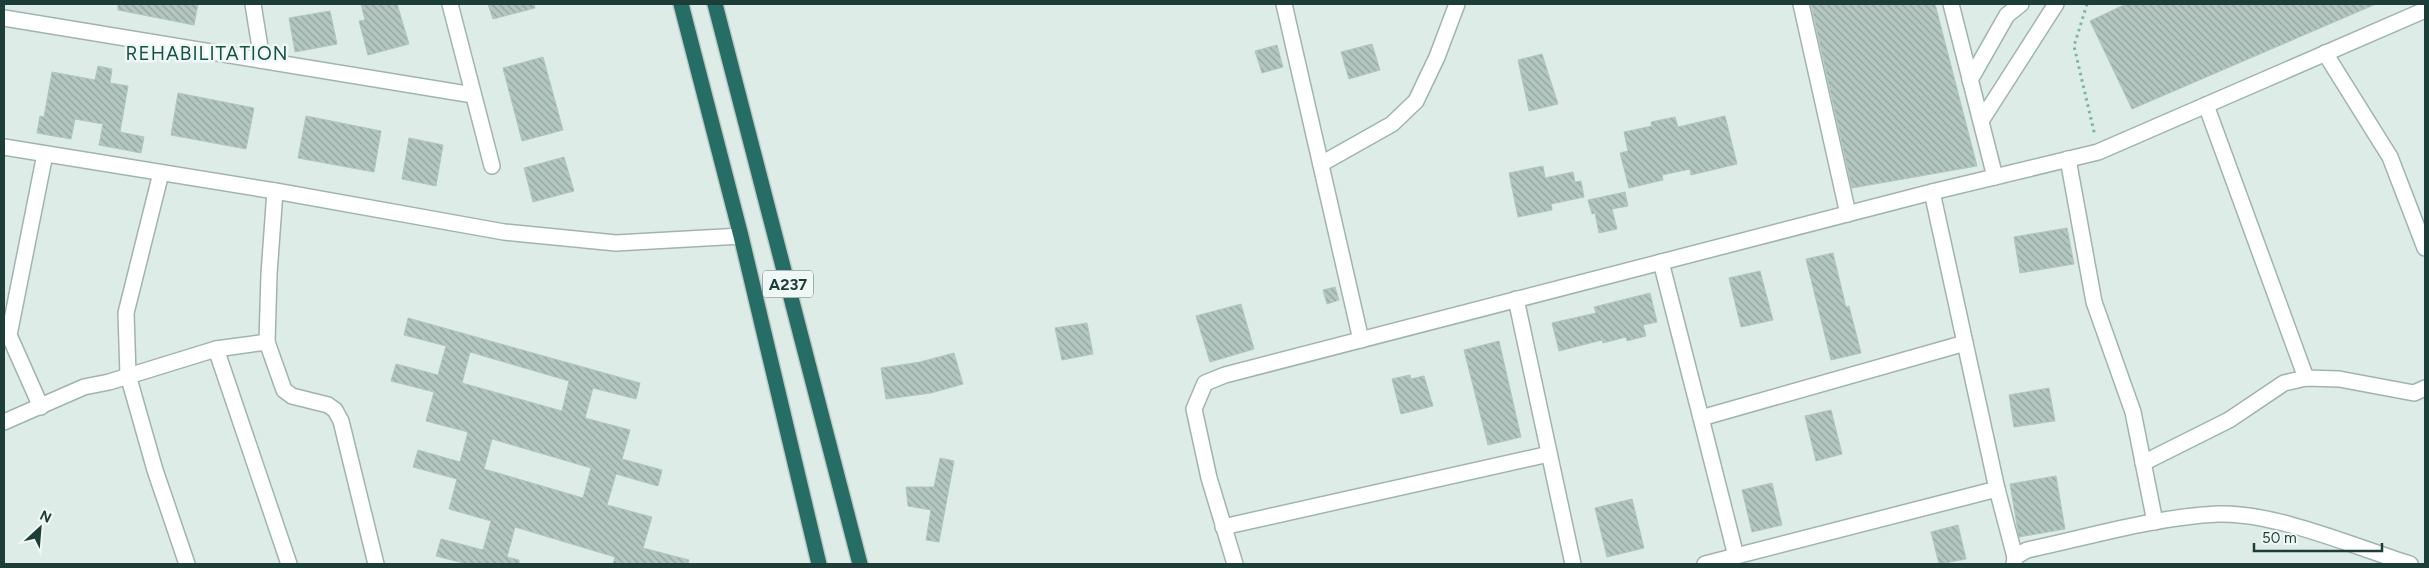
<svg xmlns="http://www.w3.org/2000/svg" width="2429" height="568" viewBox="0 0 2429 568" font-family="Figtree,sans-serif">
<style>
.building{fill:url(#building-back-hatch);stroke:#b0c6bf;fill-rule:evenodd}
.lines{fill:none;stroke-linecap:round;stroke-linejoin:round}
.street-casing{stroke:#a0b4af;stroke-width:18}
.highway-casing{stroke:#c0c9c7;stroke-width:18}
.path{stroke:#7ab3a7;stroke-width:3;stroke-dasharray:2.5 4;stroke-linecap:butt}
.street{stroke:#fff;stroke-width:15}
.highway{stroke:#266d65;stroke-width:15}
.labels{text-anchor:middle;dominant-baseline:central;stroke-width:5;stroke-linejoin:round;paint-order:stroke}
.shield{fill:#eff8f4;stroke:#5c7570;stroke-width:1}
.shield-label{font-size:16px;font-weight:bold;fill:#1d3d38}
.neighbourhood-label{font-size:19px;letter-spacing:1px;fill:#175249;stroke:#eff8f4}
</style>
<defs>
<pattern id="building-back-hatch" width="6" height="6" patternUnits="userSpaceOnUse" patternTransform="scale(1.25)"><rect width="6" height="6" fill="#b3c7c0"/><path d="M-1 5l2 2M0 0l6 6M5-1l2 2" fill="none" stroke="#91a39d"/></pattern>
</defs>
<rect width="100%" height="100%" fill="#deece7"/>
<g class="building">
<path d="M118,4h80l-4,21 -76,-15z"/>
<path d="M361,4h36l12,40 -41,11 -9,-34 6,-1z"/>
<path d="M488,4h46l1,4 -42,11z"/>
<path d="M1811,4h124l42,162 -125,22z"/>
<path d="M2126,4h250l-244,105 -42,-88z"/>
<path d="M330,11l7,33 -42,8 -6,-34z"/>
<path d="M1372,44l8,26 -31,9 -8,-27z"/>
<path d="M1277,45l6,22 -21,6 -7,-22z"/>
<path d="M1542,54l16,50 -29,7 -11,-51z"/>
<path d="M543,57l20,73 -41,11 -19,-73z"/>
<path d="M98,66l14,3 -2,14 18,3 -8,46 24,5 -3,16 -42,-8 4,-21 -28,-5 -4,20 -34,-6 3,-17 4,1 8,-45 43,8z"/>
<path d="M178,93l76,15 -8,41 -75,-14z"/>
<path d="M306,116l75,15 -7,41 -76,-14z"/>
<path d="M1725,116l12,48 -46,11 -1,-6 -28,6 1,5 -34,8 -9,-35 8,-2 -4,-19 28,-6 -1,-4 24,-5 3,10z"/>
<path d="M409,138l34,7 -7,41 -34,-7z"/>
<path d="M564,157l10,34 -41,11 -9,-34z"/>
<path d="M1543,166l2,12 28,-6 2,10 6,-1 3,16 -33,7 1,6 -34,7 -9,-44z"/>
<path d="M1625,192l3,14 -16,3 5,20 -18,4 -4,-20 -3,1 -4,-14z"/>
<path d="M2067,228l7,36 -54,9 -6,-36z"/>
<path d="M1833,253l13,54 3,-1 12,47 -30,7 -25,-101z"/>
<path d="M1760,271l13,49 -32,7 -12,-49z"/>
<path d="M1335,287l4,13 -12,4 -4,-14z"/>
<path d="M1650,293l7,29 -14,3 3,11 -19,5 -1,-4 -23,6 -1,-3 -43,11 -7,-28 44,-10 -2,-6z"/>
<path d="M1241,304l13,45 -44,13 -14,-46z"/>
<path d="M408,318l232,65 -4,16 -43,-11 -8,30 45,12 -8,29 40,11 -4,16 -42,-12 -9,31 45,12 -9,31 46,12 -1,4h-75l2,-7 -100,-30 -8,30 12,3v4h-52l-31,-8 5,-17 42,11 8,-29 -42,-12 8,-30 -44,-12 5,-17 42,12 8,-30 -42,-11 8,-29 -43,-11 5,-17 42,11 8,-29 -42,-11zM470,352l99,29 -7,30 -100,-28zM492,439l99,29 -8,30 -99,-29z"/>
<path d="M1087,323l6,31 -31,6 -7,-32z"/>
<path d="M1499,341l22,96 -33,8 -24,-95z"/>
<path d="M954,353l9,31 -32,9 -45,6 -5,-31 39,-6z"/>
<path d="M1410,375l1,4 13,-3 9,30 -32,8 -9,-35z"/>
<path d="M2049,388l6,33 -41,6 -5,-32z"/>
<path d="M1831,410l11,44 -26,7 -11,-45z"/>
<path d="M940,458l14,3 -15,81 -13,-2 5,-30 -23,-4 -2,-19h28z"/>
<path d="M2056,476l9,53 -46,8 -9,-53z"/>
<path d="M1772,483l10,42 -30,7 -10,-42z"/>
<path d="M1632,499l12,49 -37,9 -12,-49z"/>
<path d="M1958,525l8,34 -27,5 -8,-32z"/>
</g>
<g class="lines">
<defs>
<g id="street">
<path d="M253,4l9,56"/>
<path d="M450,4l42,162"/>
<path d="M1284,4l77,336"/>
<path d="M1801,4l47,210"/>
<path d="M1951,4l44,173"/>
<path d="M4,18l469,77"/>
<path d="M2325,53l65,104 35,91"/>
<path d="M1970,80l37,-65 14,-11"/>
<path d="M2206,105l100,273"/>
<path d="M1981,121l75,-117"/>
<path d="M4,147l277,45 223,40 112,11 125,-7"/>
<path d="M2068,159l26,143 39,110 22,110"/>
<path d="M1321,164l71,-40 24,-23 21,-44 20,-53"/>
<path d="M161,173l-35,140 2,62 27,95 32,94"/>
<path d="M275,191l-6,83 -2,68 17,48 8,6 36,9 7,5 6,11 35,143"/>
<path d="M1932,192l65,297 18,68"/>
<path d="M1661,262l40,156"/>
<path d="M1516,299l57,265"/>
<path d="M216,349l73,215"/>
<path d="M41,407l-32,-72 36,-181"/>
<path d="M4,422l80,-35 25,-5 107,-33 51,-7"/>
<path d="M2143,463l86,-43 55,-37 22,-5 33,1 75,14 11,-5"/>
<path d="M1223,527l326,-73"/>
<path d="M1736,556l-35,-138 264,-75"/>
<path d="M1235,564l-26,-86 -15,-69 11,-26 20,-8 707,-183 166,-40 327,-142"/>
<path d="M1705,564l292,-75"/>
<path d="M2014,564l1,-7 12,-7c62,-13 127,-33 191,-36 57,-2 137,33 192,50"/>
</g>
<g id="highway">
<path d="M681,4l60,232 78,328"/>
<path d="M715,4l145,560"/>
</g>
</defs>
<use href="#street" class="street-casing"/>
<use href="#highway" class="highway-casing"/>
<path class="path" d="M2087,4l-13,42 21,90"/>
<use href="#street" class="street"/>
<use href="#highway" class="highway"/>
</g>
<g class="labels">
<rect class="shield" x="763" y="270.5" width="50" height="27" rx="4"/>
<g class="shield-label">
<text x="788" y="284">A237</text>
</g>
<g class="neighbourhood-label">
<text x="207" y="53">REHABILITATION</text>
</g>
</g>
<rect width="2429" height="568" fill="none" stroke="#1d3d38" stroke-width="10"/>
<g transform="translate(40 528) rotate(26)" stroke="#eff8f4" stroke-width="4" paint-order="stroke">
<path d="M0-4L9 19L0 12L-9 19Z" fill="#1d3d38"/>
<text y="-8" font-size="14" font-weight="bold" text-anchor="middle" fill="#1d3d38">N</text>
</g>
<path d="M2254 543v8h128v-8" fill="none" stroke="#1d3d38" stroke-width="2.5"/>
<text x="2262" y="543" font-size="15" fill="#1d3d38" stroke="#eff8f4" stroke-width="4" paint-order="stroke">50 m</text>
</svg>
